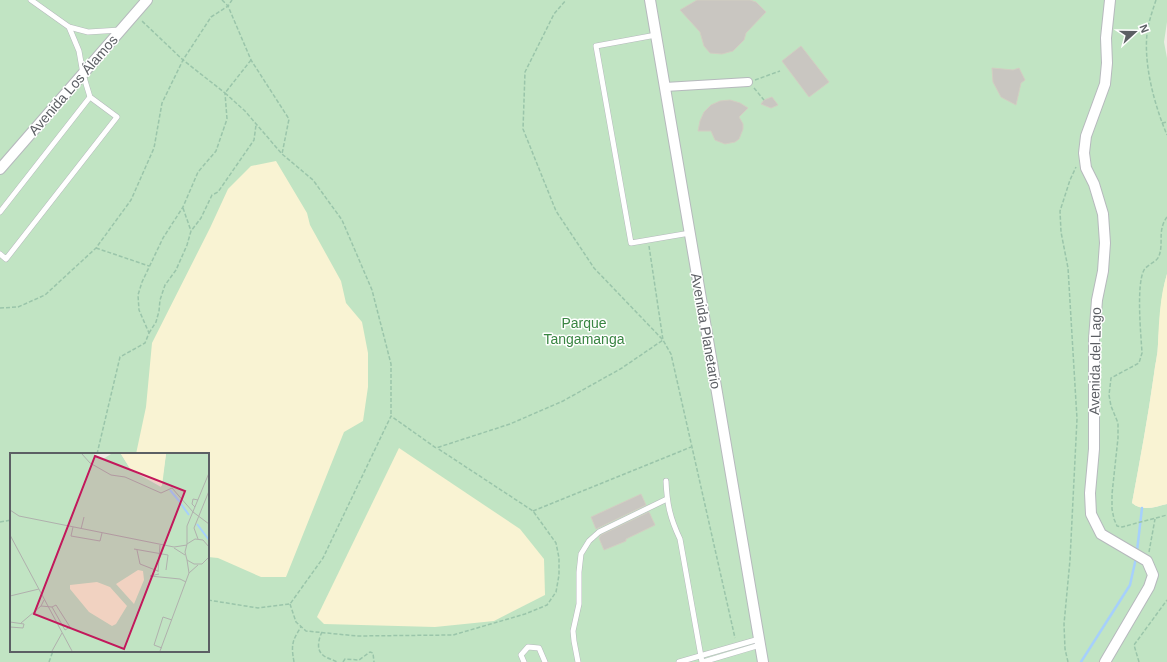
<svg xmlns="http://www.w3.org/2000/svg" width="1167" height="662" viewBox="0 0 1167 662" font-family="Arial,sans-serif">
<style>
.green{fill:#c1e4c3;fill-rule:evenodd}
.sand{fill:#f9f3d3}
.lines{fill:none;stroke-linecap:round;stroke-linejoin:round}
.stream{stroke:#a6d0fc;stroke-width:2.5}
.building{fill:#c9c6c1;stroke:#d2cec2}
.service-casing{stroke:#b6b9bd;stroke-width:6}
.pedestrian-casing{stroke:#b6b9bd;stroke-width:10}
.minor-casing{stroke:#b6b9bd;stroke-width:12}
.path{stroke:#9ac5aa;stroke-width:1.5;stroke-dasharray:4 2;stroke-linecap:butt}
.service{stroke:#fff;stroke-width:5}
.pedestrian{stroke:#fff;stroke-width:8}
.minor{stroke:#fff;stroke-width:10}
.labels{text-anchor:middle;dominant-baseline:central;stroke-width:3;stroke-linejoin:round;paint-order:stroke}
.street-label{font-size:14px;fill:#5c5f64;stroke:#fff}
.park-label{font-size:14px;fill:#398542;stroke:#fff}
.inset-river{fill:none;stroke:#a6d0fc;stroke-width:2}
.inset-road{fill:none;stroke:#b0b0ad;stroke-width:1}
.view{fill:#c2185b;fill-opacity:0.15;stroke:#c2185b;stroke-width:2}
.inset-edge{fill:none;stroke:#5c5f64;stroke-width:2}
</style>
<rect width="100%" height="100%" fill="#eeece4"/>
<path class="green" d="M0,0h1167v22l-3,20 3,16v216c-7,23 -7,47 -9,70 0,10 -3,20 -4,30 -6,43 -14,86 -22,129 11,9 23,4 35,1v158h-1167zM11,454h197v197h-197z"/>
<g class="sand">
<path d="M276,161l31,52 3,12 31,56 5,22 16,19 6,31v34l-5,34 -19,11 -58,145h-25l-43,-19 -10,-1v-103h-72l10,-47 6,-64 58,-115 18,-39 23,-23z"/>
<path d="M1167,274v230c-13,3 -24,8 -35,-1 8,-43 16,-86 22,-129 1,-10 4,-20 4,-30 1,-23 2,-48 9,-70z"/>
<path d="M399,448l121,81 24,30 1,36 -51,26 -59,6 -111,-3 -7,-7z"/>
</g>
<g class="lines">
<g class="stream">
<path d="M1137,551l5,-43"/>
<path d="M1081,662l49,-77 6,-27"/>
</g>
</g>
<g class="building">
<path d="M697,0h53l6,2 10,10 -20,21 -2,7 -11,11 -11,3 -12,-1 -6,-7 -4,-14 -20,-22z"/>
<path d="M801,46l28,36 -20,15 -27,-36z"/>
<path d="M992,68l21,2 6,-2 6,12 -4,3 -5,22 -15,-8 -8,-15z"/>
<path d="M772,97l6,8 -7,3 -10,-4 3,-4z"/>
<path d="M730,100l10,3 8,5 -9,9 4,7v5l-4,10 -4,3 -10,2 -10,-4 -4,-9h-13l2,-10 4,-9 7,-7 9,-4z"/>
<path d="M641,494l5,11 -50,24 -5,-12z"/>
<path d="M649,512l6,13 -29,14v2l-22,9 -5,-12 2,-3z"/>
</g>
<g class="lines">
<defs>
<g id="service">
<path d="M31,0l38,27 19,5 32,-2"/>
<path d="M656,35l-60,11 35,197 59,-10"/>
<path d="M0,212l90,-115"/>
<path d="M0,254l6,5 111,-142 -27,-20 -7,-23 -4,-23 -10,-24"/>
<path d="M666,481c1,23 4,37 14,58l22,123"/>
<path d="M524,662l-3,-7 7,-8 11,1 6,14"/>
<path d="M578,662l-4,-21 -1,-10 6,-27v-32l2,-18 8,-13 10,-9 68,-33"/>
<path d="M679,662l80,-23"/>
<path d="M703,662l57,-17"/>
</g>
<path id="pedestrian" d="M665,87l83,-5"/>
<g id="minor">
<path d="M650,0l113,662"/>
<path d="M0,169l147,-169"/>
<path d="M1105,662l44,-75 4,-12 -6,-14 -46,-27 -10,-20 -1,-21 4,-44v-110l3,-39 6,-29 2,-28 -2,-29 -9,-30 -8,-16 -2,-15 2,-17 19,-52 2,-21 -1,-25 4,-38"/>
</g>
</defs>
<use href="#service" class="service-casing"/>
<use href="#pedestrian" class="pedestrian-casing"/>
<use href="#minor" class="minor-casing"/>
<g class="path">
<path d="M222,0l6,6 23,54 38,59 -7,35"/>
<path d="M1156,0c-3,9 -6,18 -8,27 -6,33 6,77 19,108"/>
<path d="M251,60l-26,33 20,18 37,43 31,26 29,40 30,70 19,74v52"/>
<path d="M755,80l25,-9"/>
<path d="M754,88l10,12"/>
<path d="M1162,123l5,-1"/>
<path d="M183,208l8,23"/>
<path d="M1167,217c-10,14 -3,25 -8,39 -2,6 -11,8 -15,14 -8,15 -3,65 -2,83l-3,10 -28,15 -2,17 2,11 7,17v15l-6,56v15l2,10 3,7 5,1 45,-12"/>
<path d="M649,246l14,94 8,14 64,284"/>
<path d="M96,248l53,18"/>
<path d="M0,308l18,-1 27,-12 51,-47 35,-48 23,-52 8,-45 21,-43 28,-43 17,-11 4,-6"/>
<path d="M149,333l7,-11 3,-11 1,-11 5,-15 11,-15 11,-25 4,-14 10,-13 11,-23 6,-3 36,-52 2,-15"/>
<path d="M97,454l23,-97 25,-14 4,-10 -10,-23 -1,-15 4,-13 21,-44 20,-31 15,-35 18,-21 11,-32 -2,-26 -42,-33 -41,-39"/>
<path d="M533,511l158,-64"/>
<path d="M0,522l11,-2"/>
<path d="M1149,552l6,-33"/>
<path d="M208,600l50,8 32,-4 33,-46 68,-142 45,32 74,-24 53,-23 59,-33 41,-28 -69,-72 -38,-57 -33,-82 2,-57 29,-58 12,-14"/>
<path d="M290,604l6,18 10,9 51,5 96,-1 72,-21 22,-9 9,-13 3,-17v-17l-3,-15 -23,-32 -96,-63"/>
<path d="M322,632c-3,6 -6,17 0,22 3,4 10,5 15,8"/>
<path d="M49,662l4,-11"/>
<path d="M294,662c-3,-17 -2,-21 7,-35"/>
<path d="M343,662l2,-3 14,1 11,-8 3,1 1,9"/>
<path d="M1068,662l-3,-13 -1,-25 6,-64 7,-141 -9,-151 -7,-36 -1,-21 10,-31 6,-13"/>
<path d="M1139,662l-5,-17 33,-45"/>
</g>
<use href="#service" class="service"/>
<use href="#pedestrian" class="pedestrian"/>
<use href="#minor" class="minor"/>
</g>
<g class="labels">
<g class="street-label">
<text transform="translate(73 85) rotate(-49)">Avenida Los Álamos</text>
<text transform="translate(706 331) rotate(80)">Avenida Planetario</text>
<text transform="translate(1095 361) rotate(-89)">Avenida del Lago</text>
</g>
<g class="park-label">
<text x="584" y="323">Parque<tspan x="584" dy="16">Tangamanga</tspan></text>
</g>
</g>
<g transform="translate(10 453)">
<rect width="199" height="199" fill="#eeece4"/>
<path d="M0,1h83l10,5 8,-5h10l10,16 30,17 5,-33h43v197h-199z" fill="#c1e4c3"/>
<path d="M111,1h45l-4,32 -31,-16zM128,117l5,1 1,9 -10,24 -18,-20zM87,129l13,5 17,19 -11,18 -4,2 -23,-14 -19,-23v-4z" fill="#f9f3d3"/>
<path class="inset-river" d="M160,37l10,12M171,51l8,11M187,71l12,16"/>
<path class="inset-road" d="M72,1l8,9 21,12 14,2 36,16 11,-5 21,24 16,12M185,54l-3,-3 1,-5 5,1M0,57l9,6 155,31 13,-2M63,74l-2,9 29,5 2,-8M71,76l3,-12M0,82l62,116M188,86l-4,-11 15,-37M177,91v-18l22,-53M199,94l-6,-7 -8,-1 -8,5 -2,8 2,8 7,4h8l7,-7M164,95l11,7M124,96l34,6 -2,15M127,97l3,14 18,7M177,107l2,13M148,119l2,-27M149,121l-9,2 30,3 6,3M0,143l29,-7M31,153l11,1 4,-2 14,22 -5,3 -13,-23M0,169l14,2 -1,4 -13,-1M11,170l20,-17 3,-6M152,195l-8,-3 9,-28 9,3M42,198l10,-18M150,198l29,-78 9,-8"/>
<path class="view" d="M85,3l90,35 -61,158 -90,-35z"/>
<rect width="199" height="199" class="inset-edge"/>
</g>
<g transform="translate(1135 32) rotate(69)" stroke="#ffffff" stroke-width="3" paint-order="stroke">
<path d="M0-3L7 15L0 10L-7 15Z" fill="#5c5f64"/>
<text y="-6" font-size="11" font-weight="bold" text-anchor="middle" fill="#5c5f64">N</text>
</g>
</svg>
